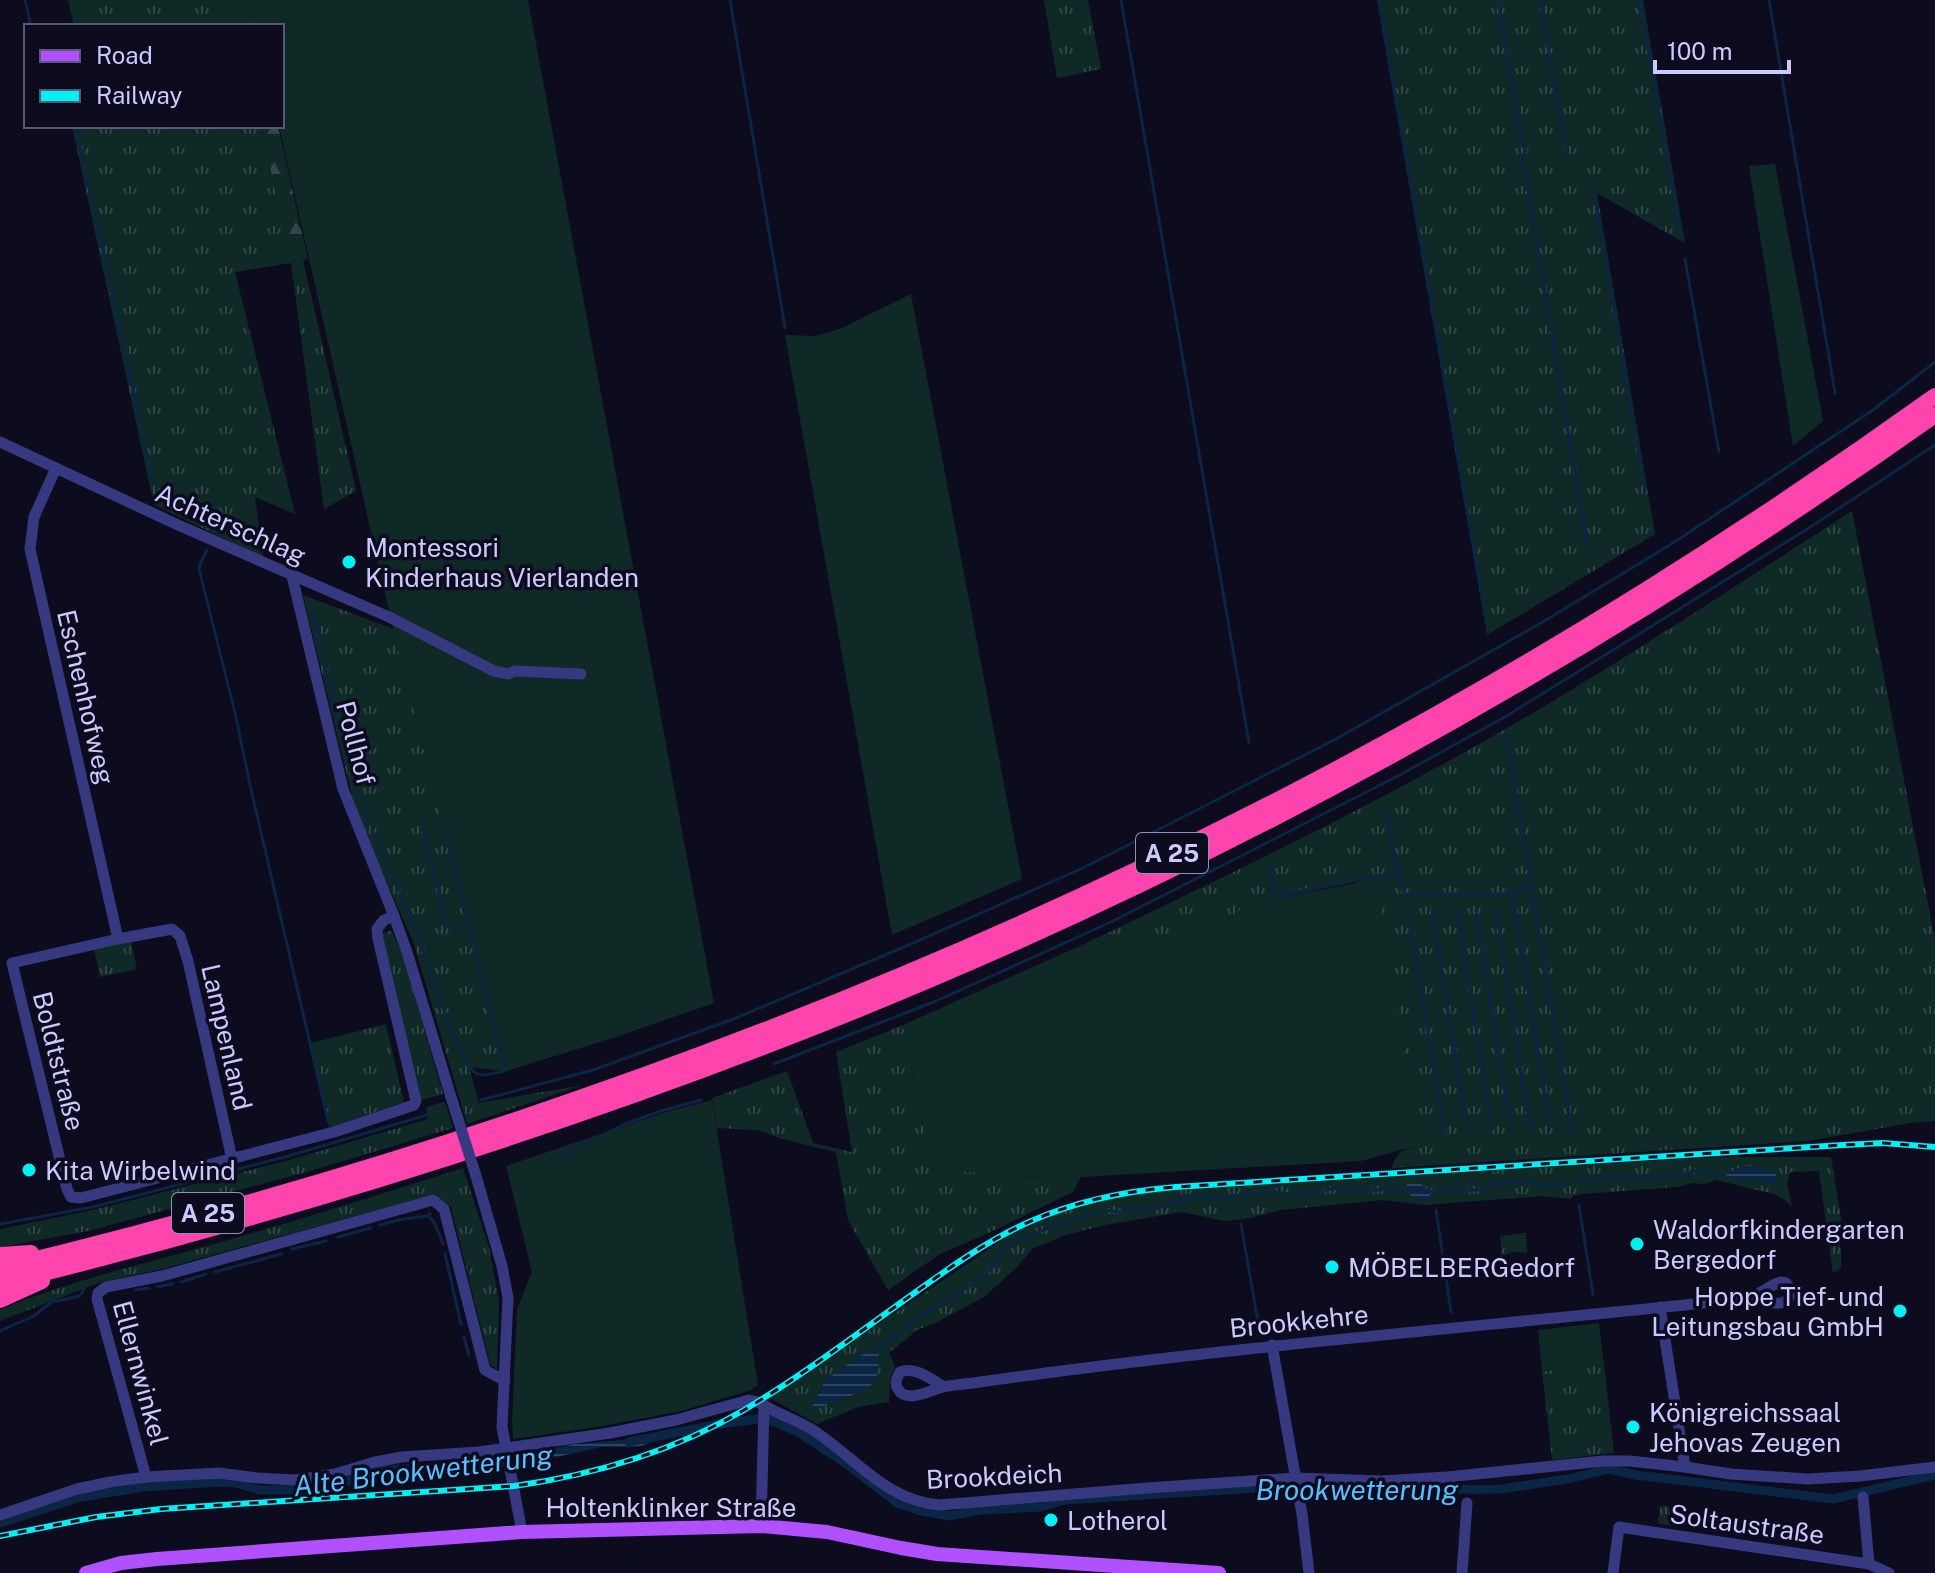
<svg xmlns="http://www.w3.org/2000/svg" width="1935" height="1573" viewBox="0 0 1935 1573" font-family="'Public Sans',sans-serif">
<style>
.grass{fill:url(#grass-tufts);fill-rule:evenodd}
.forest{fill:url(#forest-firs)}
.garden{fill:#0f2926}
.water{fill:url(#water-rules)}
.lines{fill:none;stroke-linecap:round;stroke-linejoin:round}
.stream{stroke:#0b2544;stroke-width:3}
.canal{stroke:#0b2544;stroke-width:9}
.minor{stroke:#36397f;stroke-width:11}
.major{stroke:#b050ff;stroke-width:14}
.highway{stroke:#ff44ad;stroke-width:16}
.rail-casing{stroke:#00f0f4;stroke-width:6}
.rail{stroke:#0d0c1f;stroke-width:3;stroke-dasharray:9;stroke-linecap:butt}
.minor-bridge{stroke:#36397f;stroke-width:11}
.poi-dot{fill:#00f0f4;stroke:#0d0c1f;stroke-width:3}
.labels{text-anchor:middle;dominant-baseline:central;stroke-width:7;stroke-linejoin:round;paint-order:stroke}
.shield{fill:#0d0c1f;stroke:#9290bc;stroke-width:2}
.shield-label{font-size:24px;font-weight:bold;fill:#cbc9ff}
.street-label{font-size:26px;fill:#cbc9ff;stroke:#0d0c1f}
.poi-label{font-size:26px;fill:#cbc9ff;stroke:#0d0c1f;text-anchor:start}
.water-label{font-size:28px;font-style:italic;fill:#57bfff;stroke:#0d0c1f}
</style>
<defs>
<pattern id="grass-tufts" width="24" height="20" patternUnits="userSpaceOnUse" patternTransform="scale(2)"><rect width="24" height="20" fill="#0f2926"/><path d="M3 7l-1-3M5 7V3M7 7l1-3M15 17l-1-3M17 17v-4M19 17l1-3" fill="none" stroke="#314747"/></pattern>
<pattern id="forest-firs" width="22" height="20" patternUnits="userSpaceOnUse" patternTransform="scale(2)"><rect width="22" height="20" fill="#0f2926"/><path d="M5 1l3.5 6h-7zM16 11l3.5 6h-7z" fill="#314747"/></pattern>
<pattern id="water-rules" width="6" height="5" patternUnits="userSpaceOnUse" patternTransform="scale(2)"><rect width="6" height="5" fill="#0b2544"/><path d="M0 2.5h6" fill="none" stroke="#2d4360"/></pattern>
</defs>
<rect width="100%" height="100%" fill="#0d0c1f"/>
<g class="grass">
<path d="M68,0h165l6,26h-165z"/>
<path d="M1044,0h44l13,69 -44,9z"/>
<path d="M1377,0h266l42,243 -88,-50 58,341 -168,101z"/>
<path d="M72,126h189l30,136 12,-2 53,231 -32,18 -33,-246 -56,9 60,242 -40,-17 8,60 -109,-52z"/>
<path d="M1852,511l83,429v181l-25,2 -102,18 -416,27c6,-20 11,-18 29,-21l-65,-265 -107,21 -24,19 -49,8 -4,10 -90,5c145,-69 288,-138 427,-218 117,-68 229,-143 343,-216z"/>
<path d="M303,595l90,34 113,442 -37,-4 10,36 104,-18 -116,39 -54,-183 -56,-125z"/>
<path d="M391,930l11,23 41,141 -25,7 -37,-166z"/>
<path d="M131,941l6,28 -37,8 -6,-28z"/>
<path d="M386,1024l18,78 -75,26 -19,-85z"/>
<path d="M903,1025l28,142 71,9 79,1 -8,15 -80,39 -53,23 -52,36 -40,-70 -12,-68 -54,-13 -24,-9 -41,-2 -5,-30 75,-27 26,72 39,9 -16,-100z"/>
<path d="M445,1102l8,26 -143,43 -222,60 -88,16v-18l93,-19 193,-49 142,-42 -2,-12z"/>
<path d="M1735,1157h96l11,67 -4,1 3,28v15l-8,5 -14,-102 -29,1 -3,11 5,24 -7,-7 -11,-6 -58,-14 -12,4 -11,-1 -16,4 -96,7 -8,2 -2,3 -29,-3 -117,9 -42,-5 -102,10 -31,8 -25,3 -43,-9 -77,13 -40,10 -33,14 -15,18 -33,30 -49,26 -18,7 -28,23 6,13 -5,13 -1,23 -31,5 -41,17 -47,-26 241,-164 49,-21 48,-14 29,-6 539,-34zM858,1357v37l-46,13 13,-27z"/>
<path d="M463,1168l26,79 10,54 -2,68 -7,-5 -39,-157 -17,-13 -272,75 -61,13 -101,39v-11c68,-29 140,-45 211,-65 85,-24 168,-50 252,-77z"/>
<path d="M1526,1233l1,20c-9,-2 -15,-2 -23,3l-2,-1 -2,-19z"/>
<path d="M1604,1365l10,88 -62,7 -10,-89z"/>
<path d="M1660,1506l18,2 -2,18 -18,-2z"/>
</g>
<g class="forest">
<path d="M233,0h17l6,26h-17z"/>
<path d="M261,126h17l30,133 -17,3z"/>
</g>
<g class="garden">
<path d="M250,0h278l186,1003 -98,34 -110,34 -113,-442 -114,-503h3v-100h-26z"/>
<path d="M1775,164l48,257 -30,25 -44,-280z"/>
<path d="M911,294l111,585 -130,56 -107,-600 31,1 26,-8z"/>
<path d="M1374,880l3,5 44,263 -17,1 -43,12 -280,16 -79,-1 -71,-9 -28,-142 179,-80 89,-5 5,-10 49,-8 24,-19z"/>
<path d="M712,1100l46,285 -7,5 -69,21 -85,16 -84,12 -1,-19 5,-111 15,-37 -26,-106 160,-54z"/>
<path d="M1599,1323l5,42 -62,6 -4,-41z"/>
</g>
<g class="water">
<path d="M1750,1165l25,8 2,7 -2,3 -6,1 -11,-5 -11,2 -25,-6c11,-3 17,-9 28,-10z"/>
<path d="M1407,1184h14l9,6 -1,11 -16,-3 -7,-9z"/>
<path d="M872,1350l7,4c0,33 -9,36 -38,45 -8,3 -16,7 -24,10l-5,-2 13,-27 33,-23z"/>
<path d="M634,1439l21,2 -17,6h-36l-87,19 -2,-9 62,-13z"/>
</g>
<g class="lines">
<g class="stream">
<path d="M25,0l6,26"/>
<path d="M730,0l55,328"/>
<path d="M1121,0l128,743"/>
<path d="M1379,0l106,612"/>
<path d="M1498,0l24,144 4,7 -6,7 5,13 62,373"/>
<path d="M1540,0l26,153"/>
<path d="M1640,0l41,239"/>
<path d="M1769,0l66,393"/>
<path d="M76,126l77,356"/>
<path d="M1594,192l51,299"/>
<path d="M1685,259l34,193"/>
<path d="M207,550l-7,14 -1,5 37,148 14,68 78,336"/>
<path d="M311,604l26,112 20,73 12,32"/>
<path d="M1506,733l67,403"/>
<path d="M1386,808l12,64 6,22h109l19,-8"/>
<path d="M421,822l26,103 3,4 9,-1"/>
<path d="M372,830l38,85 35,98 24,54 8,7 8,1 20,-4 -60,-241"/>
<path d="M1269,866l5,31 83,-18 29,-2 12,-5"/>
<path d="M1513,894l37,233"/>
<path d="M1407,909l38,226"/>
<path d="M1496,909l34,219"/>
<path d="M1432,910l35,219"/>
<path d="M1476,910l35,219"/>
<path d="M1457,911l35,219"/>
<path d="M774,1064l162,-63 175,-79 285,-145 107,-59 149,-92 163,-102 120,-79"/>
<path d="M481,1100l112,-30 143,-52 175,-74 172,-76 253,-129 205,-116 132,-80 200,-133 62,-48"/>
<path d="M559,1156l66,-32 36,-13 40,-11"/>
<path d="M1578,1180l9,1 30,-4 14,1 42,-1 26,-7 26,5"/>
<path d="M1428,1192c10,-2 21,-4 31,-4 7,1 13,3 19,2 7,0 10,-5 17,-7 7,-3 17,-2 25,-2 16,0 31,12 47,1"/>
<path d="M1579,1205l14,90"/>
<path d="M1436,1210l15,102"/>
<path d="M429,1216l6,8 8,20"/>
<path d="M0,1224l93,-17 192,-50 142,-42"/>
<path d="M1241,1224l18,104"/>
<path d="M380,1225l23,-6 25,-3 2,-2"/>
<path d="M338,1237l33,-9"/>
<path d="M292,1249l34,-8"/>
<path d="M445,1254l16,70"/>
<path d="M215,1272l66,-18"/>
<path d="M181,1282l25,-8"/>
<path d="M157,1287l15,-3"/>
<path d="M135,1290l14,-2"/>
<path d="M0,1331l32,-14 20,-15 28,-6 4,-7"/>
<path d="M464,1337l5,18"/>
<path d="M872,1350l6,-2 32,-24 62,-40 23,-19 12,-20 54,-22 44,-13 14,2 13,-3 16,2 46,-14h34l47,-5 21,3 38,-7 13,3 62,-2"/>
</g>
<g class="canal">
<path d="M629,1442l91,-18 38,-5 12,1 26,11 48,31 53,41 21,7 31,6 31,-6 61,-3 24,-7 256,-16 71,6 109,-1 67,-10 41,-10 27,6 197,24 102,-24"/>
<path d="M0,1523l81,-26 63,-10 75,-5 17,1 23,7h39l42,-6 38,-13 134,-10"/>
</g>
<g class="minor">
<path d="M0,442l178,83 211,92 105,54 14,3 7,-3 66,3"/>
<path d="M56,468l-22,49 -4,32 88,390"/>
<path d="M292,576l51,213 51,127 13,36 44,145"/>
<path d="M232,1159l-44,-198 -8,-25 -8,-7 -54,10 -106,24 55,226 4,8 10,1 253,-66 80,-27 2,-4 -38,-162 -1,-10 7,-9 10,-4"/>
<path d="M476,1176l26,90 6,32 -6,129 20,105"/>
<path d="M1660,1307l25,160"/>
<path d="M1272,1345l30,169 7,59"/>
<path d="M944,1387c-13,-8 -29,-21 -44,-15 -3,6 -6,11 -2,17 8,15 33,1 45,-2 9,-2 20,-3 30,-4 258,-37 519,-57 778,-85l22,-13 8,-3 5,1c4,5 6,6 4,13 -5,14 -29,4 -39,2"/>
<path d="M146,1477l-49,-178 1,-6 8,-6 56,-11 271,-76 11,9 41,161 20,11"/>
<path d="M1863,1497l6,67"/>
<path d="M0,1515l77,-26 33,-7 36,-5 73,-4 38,5 38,2 40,-6 40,-12 27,-5 77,-5 131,-19 66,-13 73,-20 9,2c17,11 37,17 55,28 43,28 73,71 127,75l207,-17 149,-10 85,3 66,-4 156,-16h27l55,6 46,7 77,5 52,-3 75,-9"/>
<path d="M761,1526l3,-120"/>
<path d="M1462,1573l5,-70"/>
<path d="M1613,1573l6,-46 250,37 20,9"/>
</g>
<path class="major" d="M86,1573l35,-10 36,-4 365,-27 239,-6 66,6 74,16 36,6 282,19"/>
<g class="highway">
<path d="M0,1255l31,-2"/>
<path d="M0,1268c434,-105 860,-255 1258,-458 236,-120 462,-260 677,-414"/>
<path d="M0,1284c316,-78 627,-176 927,-303 356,-151 693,-343 1008,-566"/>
<path d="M0,1300l42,-19"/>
</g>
<defs>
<path id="rail" d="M0,1536l96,-19 65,-8 353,-23c80,-11 160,-35 230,-76 61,-36 118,-80 176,-121 35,-25 69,-49 109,-67 47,-21 96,-31 147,-35l667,-42 40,-2 52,4"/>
</defs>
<use href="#rail" class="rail-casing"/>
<use href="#rail" class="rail"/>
<path class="minor-bridge" d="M451,1097l25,79"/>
</g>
<g class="poi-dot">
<circle cx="349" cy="562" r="8"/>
<circle cx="29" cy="1170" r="8"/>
<circle cx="1637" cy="1244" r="8"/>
<circle cx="1332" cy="1267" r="8"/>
<circle cx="1900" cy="1311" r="8"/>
<circle cx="1633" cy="1427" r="8"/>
<circle cx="1051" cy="1520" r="8"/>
</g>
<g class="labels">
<g class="shield">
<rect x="1136" y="833" width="72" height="40" rx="6"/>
<rect x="172" y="1193" width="72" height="40" rx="6"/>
</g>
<g class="shield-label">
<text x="1172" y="853">A 25</text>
<text x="208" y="1213">A 25</text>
</g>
<g class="street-label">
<text transform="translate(231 524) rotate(24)">Achterschlag</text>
<text transform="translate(86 697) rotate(77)">Eschenhofweg</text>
<text transform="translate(356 743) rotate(75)">Pollhof</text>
<text transform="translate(227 1037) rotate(77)">Lampenland</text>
<text transform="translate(59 1061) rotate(76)">Boldtstraße</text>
<text transform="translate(1299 1321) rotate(-6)">Brookkehre</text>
<text transform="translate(141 1373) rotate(75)">Ellernwinkel</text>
<text transform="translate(994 1476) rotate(-3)">Brookdeich</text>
<text x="671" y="1507">Holtenklinker Straße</text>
<text transform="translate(1747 1524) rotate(8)">Soltaustraße</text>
</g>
<g class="poi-label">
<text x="365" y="547">Montessori<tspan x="365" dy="30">Kinderhaus Vierlanden</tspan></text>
<text x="45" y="1170">Kita Wirbelwind</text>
<text x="1653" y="1229">Waldorfkindergarten<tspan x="1653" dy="30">Bergedorf</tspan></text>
<text x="1348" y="1267">MÖBELBERGedorf</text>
<text x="1884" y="1296" text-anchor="end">Hoppe Tief- und<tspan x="1884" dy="30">Leitungsbau GmbH</tspan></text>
<text x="1649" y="1412">Königreichssaal<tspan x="1649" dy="30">Jehovas Zeugen</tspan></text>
<text x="1067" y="1520">Lotherol</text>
</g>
<g class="water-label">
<text transform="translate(423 1470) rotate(-7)">Alte Brookwetterung</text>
<text x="1357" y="1489">Brookwetterung</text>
</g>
</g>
<rect x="24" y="24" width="260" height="104" fill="#0d0c1f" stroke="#595879" stroke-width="2"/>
<rect x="40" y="50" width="40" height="12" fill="#b050ff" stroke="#595879" stroke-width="2"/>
<text x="96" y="64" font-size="24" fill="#cbc9ff">Road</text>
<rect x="40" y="90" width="40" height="12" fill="#00f0f4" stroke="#595879" stroke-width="2"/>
<text x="96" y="104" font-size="24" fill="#cbc9ff">Railway</text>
<path d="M1655 60v12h134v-12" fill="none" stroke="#cbc9ff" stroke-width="4"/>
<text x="1667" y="60" font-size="24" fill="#cbc9ff" stroke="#0d0c1f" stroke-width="6" paint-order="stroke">100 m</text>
</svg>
